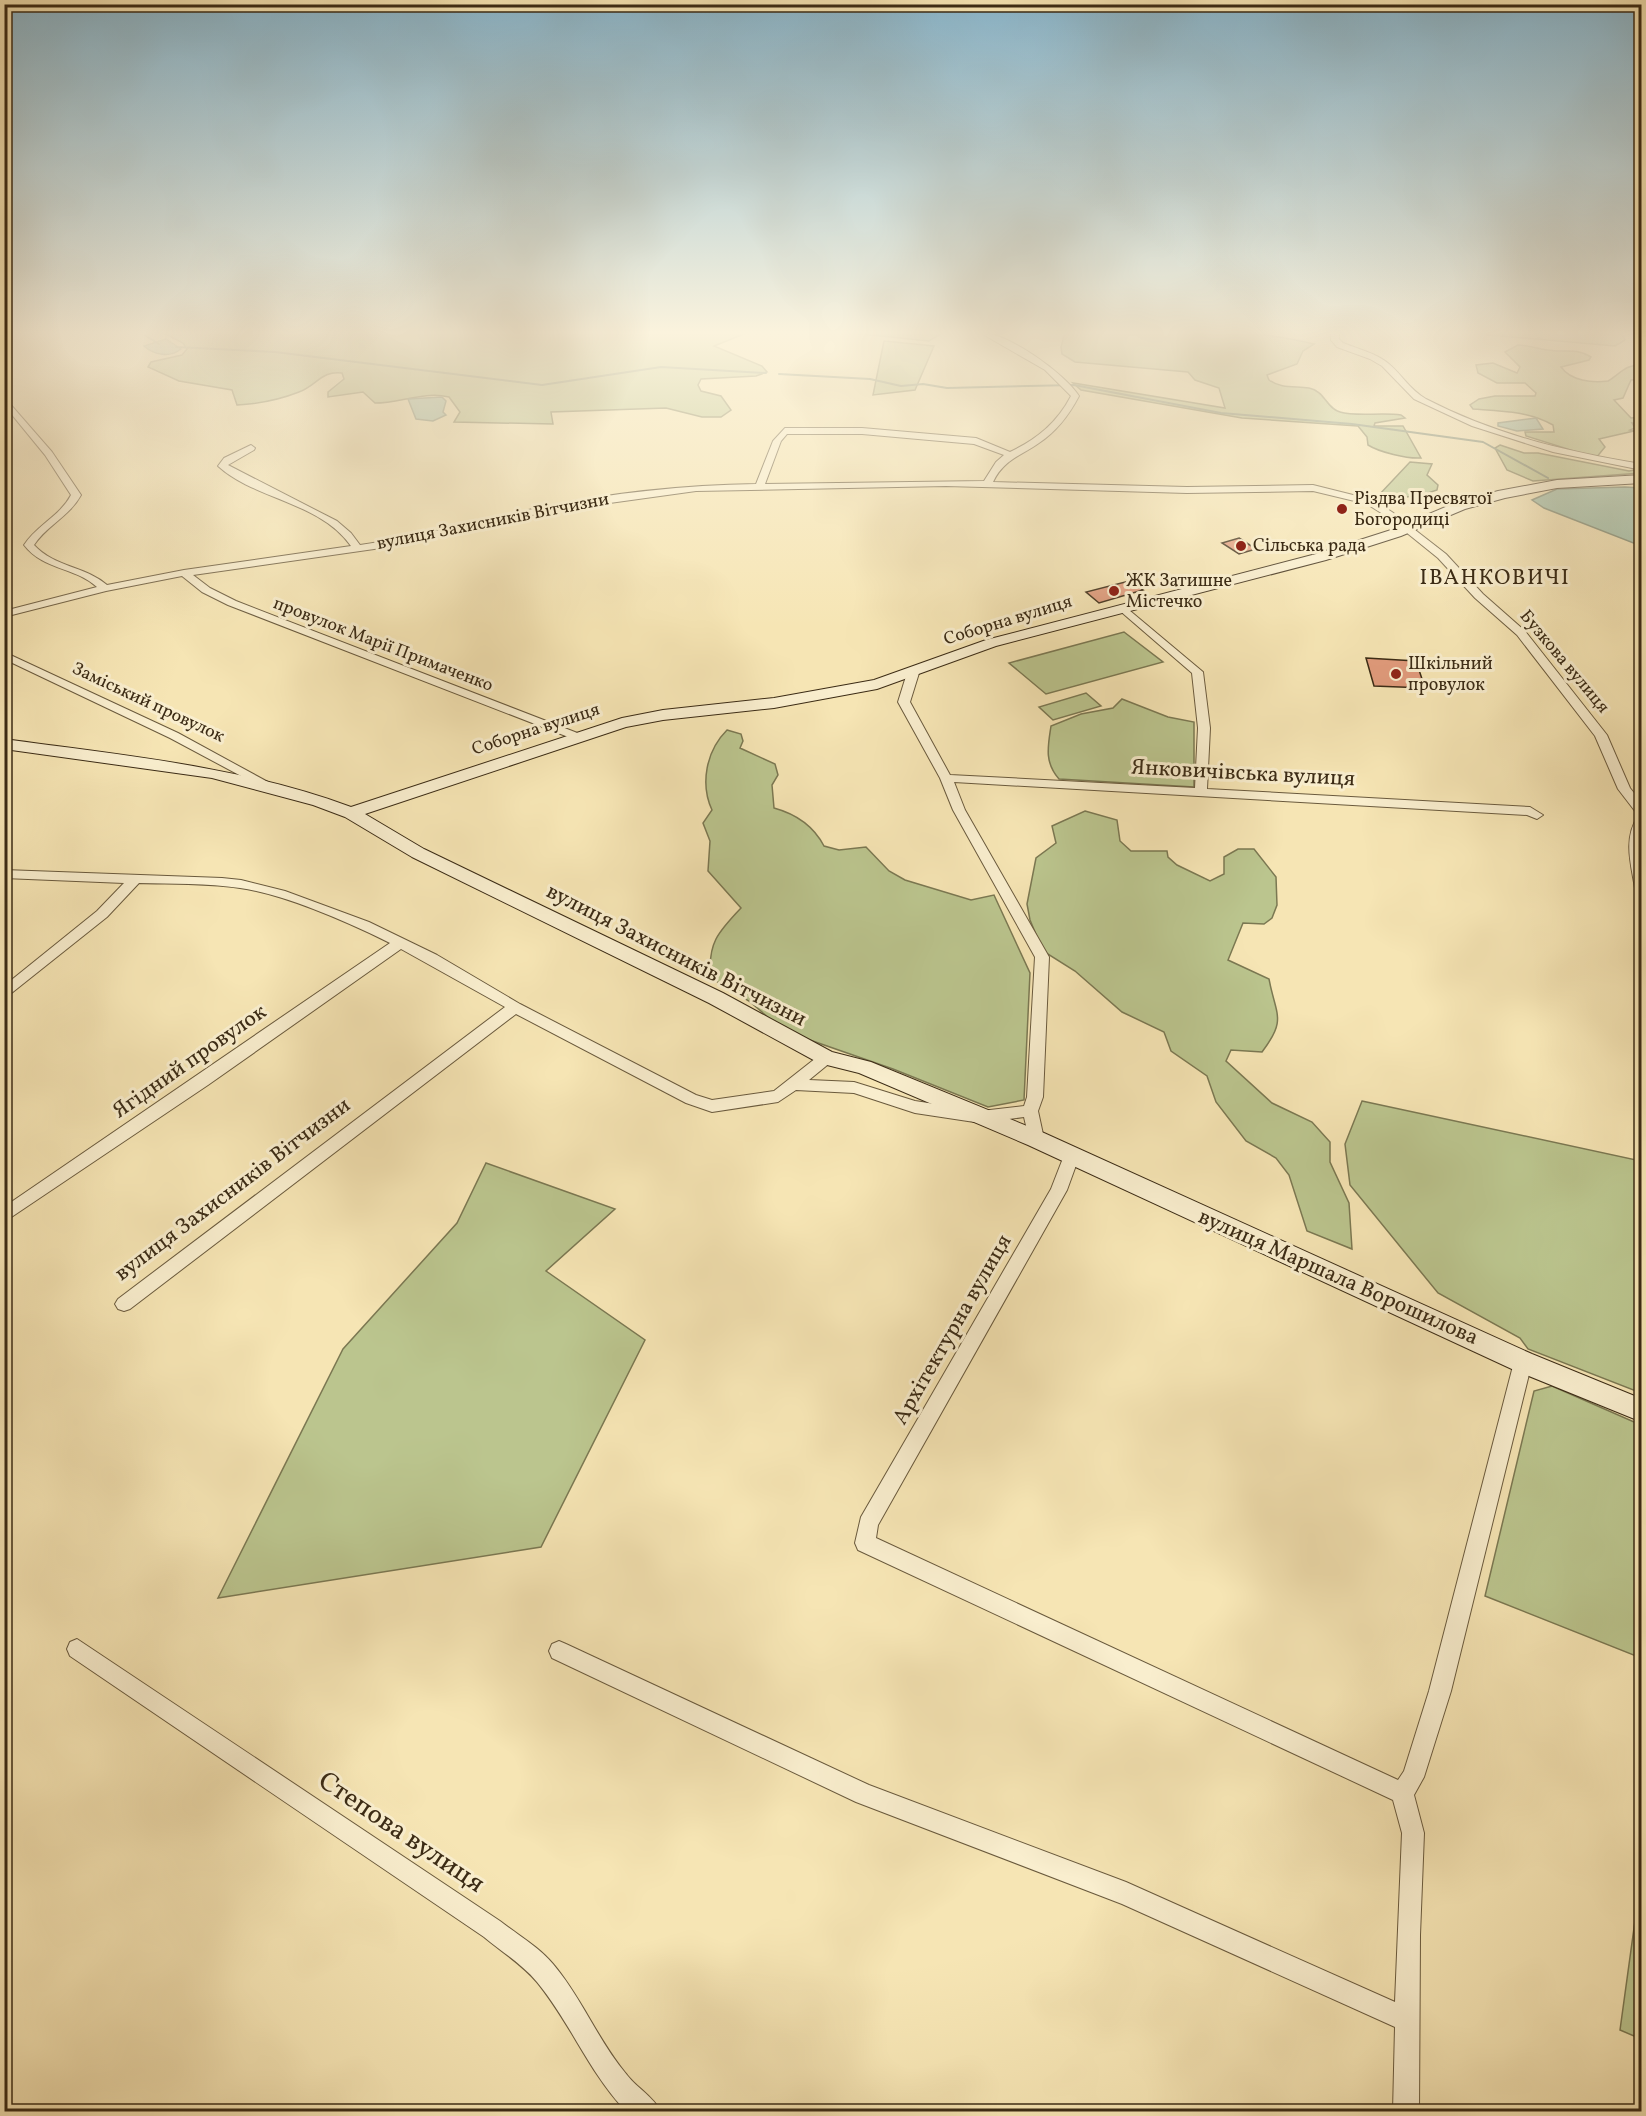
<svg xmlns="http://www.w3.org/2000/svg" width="1646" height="2116" viewBox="0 0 1646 2116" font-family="Vollkorn,serif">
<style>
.green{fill:#bbc58e;stroke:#7b7852;stroke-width:1.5}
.water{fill:#9dbfa9;stroke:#76846e;stroke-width:1.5}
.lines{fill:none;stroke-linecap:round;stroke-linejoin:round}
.stream{stroke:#76846e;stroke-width:2}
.building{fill:#e19b7c;stroke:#3b2b15;stroke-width:1.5}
.street-casing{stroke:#6a5a3d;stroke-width:2}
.secondary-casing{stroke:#3b2b15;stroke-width:2}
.street{fill:#f9eece;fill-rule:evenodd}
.secondary{fill:#f9eece;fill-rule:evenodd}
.poi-dot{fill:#8f2418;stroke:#f9eece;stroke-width:2}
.labels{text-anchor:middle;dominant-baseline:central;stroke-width:6;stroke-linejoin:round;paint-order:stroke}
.far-poi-label{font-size:18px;fill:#3b2b15;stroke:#f9eece;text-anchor:start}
.far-street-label{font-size:18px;fill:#3b2b15;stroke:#f9eece}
.far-quarter-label{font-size:22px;letter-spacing:1.5px;fill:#3b2b15;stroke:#f9eece}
.street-label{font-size:22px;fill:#3b2b15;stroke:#f9eece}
.near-street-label{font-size:27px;fill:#3b2b15;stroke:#f9eece}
</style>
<rect width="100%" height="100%" fill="#f6e5b4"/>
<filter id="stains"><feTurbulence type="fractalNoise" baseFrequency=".00333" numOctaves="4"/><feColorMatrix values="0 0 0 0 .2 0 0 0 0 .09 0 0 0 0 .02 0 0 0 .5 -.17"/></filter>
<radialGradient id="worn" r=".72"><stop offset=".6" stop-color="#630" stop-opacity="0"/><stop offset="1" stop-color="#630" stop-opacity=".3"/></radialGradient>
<g class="green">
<path d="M162,332h587l-35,14 48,20 5,6 -11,4 -55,3 -3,6 3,6 20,5 10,14 -10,7h-19l-36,-9 -115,4 2,12 -99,-2 6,-10 -11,-15c-25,-6 -49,6 -74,6l-12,-11 -35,5v-5l16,-13 -2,-6c-20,-3 -26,13 -43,19 -18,7 -42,12 -62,13l-5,-15 -53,-9 -31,-14 3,-5 31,-7 5,-6 -4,-6z"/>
<path d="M842,332h102l-15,9z"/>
<path d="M1065,332c82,0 170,-8 249,12l-11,7 -6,13 -30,11 2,5c12,9 26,6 40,8 16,3 17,20 31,24 16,5 42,0 61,3l4,3 -30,5 -1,3h29l18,32c-14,1 -42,-6 -53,-13l-1,-8 -9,-11 -116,-8 -161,-28 -8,-7 152,25 -6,-20 -24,-8 -7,-8 -113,-10 -13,-8 -1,-7z"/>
<path d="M1478,332h143l4,8 -10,6 -127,-11z"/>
<path d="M884,341l50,5 -19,44 -42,5z"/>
<path d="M1518,345c11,0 20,4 30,5 17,3 27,-3 43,7l-2,3 -28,7c10,14 31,16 47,14 12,-7 19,-18 33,-15v13l-10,1 -8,18 -9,2 17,18 10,-1v7l-9,-1 3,5 -5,2 4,1 -35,8 6,8 -9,11 -70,-22 -1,-4h29l-1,-7c-25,-14 -52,-14 -80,-16l-3,-4 9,-6 16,-3h40l1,-3 -11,-10h-28l-19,-10 -2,-8 17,-2 24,10 3,-6 -15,-15z"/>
<path d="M1500,445l24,8h14l91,18 11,-2 1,4 -108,8 -26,-11 -12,-22z"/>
<path d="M1410,462l22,2 -5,11 11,10 -1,5 -15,5 -40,5 -5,-3z"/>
<path d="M1124,632l39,30 -117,32 -37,-31z"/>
<path d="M1086,693l15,13 -48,14 -14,-13z"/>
<path d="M1122,699l46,18 26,5v65l-135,-8c-15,-17 -11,-33 -8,-53l30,-12 32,-6z"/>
<path d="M727,730l14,4 2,7 -3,7 35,16 3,11 -6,10 2,23c22,6 39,17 50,38l15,4 27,-3 23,24 16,9 66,20 23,-5 36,78 -6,127 -36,7 -95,-38 -109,-38 -35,-30 -38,-23c-4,-34 7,-46 30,-70l-33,-37 2,-30 -7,-18 9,-13c-12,-26 -6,-59 15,-80z"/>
<path d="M1085,811l32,9 3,21 11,10h36l1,6 9,8 33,16 14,-7v-17l14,-8h16l22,28 1,28 -5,13 -8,6 -21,-1 -15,37 41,19c7,37 18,40 -7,73l-31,-2 -5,11 46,42 40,19 18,20v20l19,41 3,46 -45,-18 -18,-56 -13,-17 -30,-17 -30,-39 -9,-26 -36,-25 -7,-19 -42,-20 -47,-41 -32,-20 -13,-31 -3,-16 9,-46 20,-15 -4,-17z"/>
<path d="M1362,1101l279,60v232l-113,-44 -8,-11 -82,-45 -88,-108 -5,-41z"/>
<path d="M486,1163l129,46 -69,62 99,69 -104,207 -323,51 125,-249 114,-126z"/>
<path d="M1552,1386l89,39v233l-156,-62 49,-205z"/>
<path d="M1641,1877l1,162h-1l-21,-9z"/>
</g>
<g class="water">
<path d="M166,339l15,10c-11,9 -27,6 -37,-3z"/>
<path d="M442,397l4,4 -3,11 3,3 -13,6 -17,-2 -8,-20z"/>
<path d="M1536,418l7,11 -26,2 -19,-5v-3z"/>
<path d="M1625,487l16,1v58l-97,-38 -12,-8 25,-11z"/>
</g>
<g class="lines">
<g class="stream">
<path d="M140,332l19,12"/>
<path d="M176,347l99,5 267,33 119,-18 105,6"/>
<path d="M779,374l91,5 31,7 22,-2 24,4 127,-3 147,28 131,11 131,18 65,36"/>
</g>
</g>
<g class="building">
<path d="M1239,538l17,11 -17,5 -17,-11z"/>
<path d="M1129,581l14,9 -44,13 -13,-11z"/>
<path d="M1366,658l50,3 9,27 -51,-2z"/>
</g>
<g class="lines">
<defs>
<g id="street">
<path d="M4,332h12l-12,4z"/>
<path d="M979,332c28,0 85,41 100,64 -10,19 -22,35 -40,47 -18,13 -35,16 -46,39l194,5 126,-2 60,15 19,12 54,42 37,40 42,37 82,104 23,53 12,15v89l-7,-4c-4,-24 -12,-49 3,-72l3,-1h-3l-20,-26 -23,-53 -78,-101 -42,-37 -37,-40 -52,-42 -19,-12 -54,-13 -126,2 -241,-7 -250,5 -151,21 -150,34 -202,29 17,13 26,13 344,133v4l-4,2 -348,-135 -26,-13 -20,-16 -76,15 -102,26v-6l93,-24c-22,-20 -54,-17 -73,-42 13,-20 36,-29 47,-50l-26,-40 -41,-50v-8l48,55 29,43c-12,22 -34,30 -47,50 20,22 51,21 73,40l77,-15 167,-24c-32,-45 -96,-46 -133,-80l6,-8 27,-13 4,3 -1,2 -26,15 109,56 14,12 9,12c62,-9 122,-26 183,-38 68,-14 143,-22 213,-23l17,-43 12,-13h77l114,10 34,14c27,-13 47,-29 61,-56l-26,-26zM787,434h75l112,10 30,11 -8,7 -12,19 -219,3 16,-43z"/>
<path d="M1331,332h8v7l4,4c15,6 33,10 46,21 13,11 21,26 37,35 67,35 141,53 216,65v6l-89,-18 -81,-26 -58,-27 -32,-33 -12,-7 -33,-12 -6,-7z"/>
<path d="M1123,605l80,67 7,56 -3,61 323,18 13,8 -6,4 -10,-4 -573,-33 11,28 84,147 -6,140 -5,14 6,28 -2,4h-12l-6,-26 -43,6 -66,-10 -61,-20 -58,-3 -18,12 -66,10 -26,-9 -170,-89 -386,295 -6,2 -6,-2 -3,-5 3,-5 387,-292 -104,-58 -193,136 -204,137v-15l386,-264c-43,-21 -103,-48 -150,-55 -33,-5 -68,-4 -101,-5l-32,34 -103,82v-13l93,-75 27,-28 -120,-5v-8l218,8 19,2 44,11 84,31 68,33 83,49 176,91 16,5 62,-9 47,-37h10l3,4 -3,4 -22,18 45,2 61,19 66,10 43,-5 3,-9 8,-140 -82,-147 -13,-32 -42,-76 9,-29 2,-2h8l2,2 -9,29 40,73 245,13 3,-60 -6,-55 -73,-63v-4z"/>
<path d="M4,652l174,81 101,55 -6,4 -4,-1 -99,-53 -166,-79z"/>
<path d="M1071,1151l6,2 2,4 -12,33 -189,335 -2,13 522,242 6,-9 25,-80 85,-329 3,-5 6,-3 6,3 3,5 -81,329 -27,86 -10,18 10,38 -4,102 -1,177h-26l2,-85 -273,-123 -266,-102 -304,-144 -3,-7 3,-7 7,-3 7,3 303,141 257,97 269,120 7,-169 -9,-33 -535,-250 -3,-7 6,-26 190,-328 14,-36z"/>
<path d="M77,1639l423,282c18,14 39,26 53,43 29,34 45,77 74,111 10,13 27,22 34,37h-34l-4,-4c-35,-38 -53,-86 -86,-126 -15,-18 -35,-30 -53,-45l-414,-281 -3,-7 3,-7z"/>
</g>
<path id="secondary" d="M1642,475v8l-85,5 -52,10 -40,11 -64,27 -75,24 -330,86 -119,43 -103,19 -111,12 -37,7 -261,87 59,35 299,144 109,59 39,10 173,71 488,221 110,45v23l-128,-52 -486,-225 -169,-72 -40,-10 -110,-60 -297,-146 -67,-40 -32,-12 -101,-27 -208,-29v-10c117,16 236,27 347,68l271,-89 41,-8 111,-12 100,-18 112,-40 330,-86 75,-24 64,-27 43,-12 59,-11z"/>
</defs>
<use href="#street" class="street-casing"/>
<use href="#secondary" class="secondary-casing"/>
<use href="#street" class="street"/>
<use href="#secondary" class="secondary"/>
</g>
<linearGradient id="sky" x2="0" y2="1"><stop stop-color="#8ab8cf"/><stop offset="0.53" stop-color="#fbf3dd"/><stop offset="1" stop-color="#fbf3dd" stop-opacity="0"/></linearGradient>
<rect width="1646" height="628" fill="url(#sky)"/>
<g class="poi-dot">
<circle cx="1342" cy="509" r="6"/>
<circle cx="1241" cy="546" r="6"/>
<circle cx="1114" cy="591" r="6"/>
<circle cx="1396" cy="674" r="6"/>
</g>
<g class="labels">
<g class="far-poi-label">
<text x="1354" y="499">Різдва Пресвятої<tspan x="1354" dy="21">Богородиці</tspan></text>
<text x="1253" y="546">Cільська рада</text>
<text x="1126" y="581">ЖК Затишне<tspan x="1126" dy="21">Містечко</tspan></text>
<text x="1408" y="664">Шкільний<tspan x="1408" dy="21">провулок</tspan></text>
</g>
<g class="far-street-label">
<text transform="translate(493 522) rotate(-11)">вулиця Захисників Вітчизни</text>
<text transform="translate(1008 621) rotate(-17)">Соборна вулиця</text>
<text transform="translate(383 645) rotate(21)">провулок Марії Примаченко</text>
<text transform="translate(1564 662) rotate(50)">Бузкова вулиця</text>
<text transform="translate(148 703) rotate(25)">Заміський провулок</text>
<text transform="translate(536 730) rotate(-18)">Соборна вулиця</text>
</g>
<g class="far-quarter-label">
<text x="1495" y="578">ІВАНКОВИЧІ</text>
</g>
<g class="street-label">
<text transform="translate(1243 774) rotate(3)">Янковичівська вулиця</text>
<text transform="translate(676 956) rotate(27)">вулиця Захисників Вітчизни</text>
<text transform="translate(190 1062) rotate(-35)">Ягідний провулок</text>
<text transform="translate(233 1190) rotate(-37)">вулиця Захисників Вітчизни</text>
<text transform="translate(1338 1278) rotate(24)">вулиця Маршала Ворошилова</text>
<text transform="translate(953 1330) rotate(-60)">Архітектурна вулиця</text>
</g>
<g class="near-street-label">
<text transform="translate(401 1833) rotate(34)">Степова вулиця</text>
</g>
</g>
<rect width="1646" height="2116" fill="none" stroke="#f6e5b4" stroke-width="24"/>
<rect x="6" y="6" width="1634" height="2104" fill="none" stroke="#3b2b15" stroke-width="3"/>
<rect x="12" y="12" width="1622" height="2092" fill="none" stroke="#3b2b15" stroke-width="1.5"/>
<rect width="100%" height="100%" filter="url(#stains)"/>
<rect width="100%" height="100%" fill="url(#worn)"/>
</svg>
